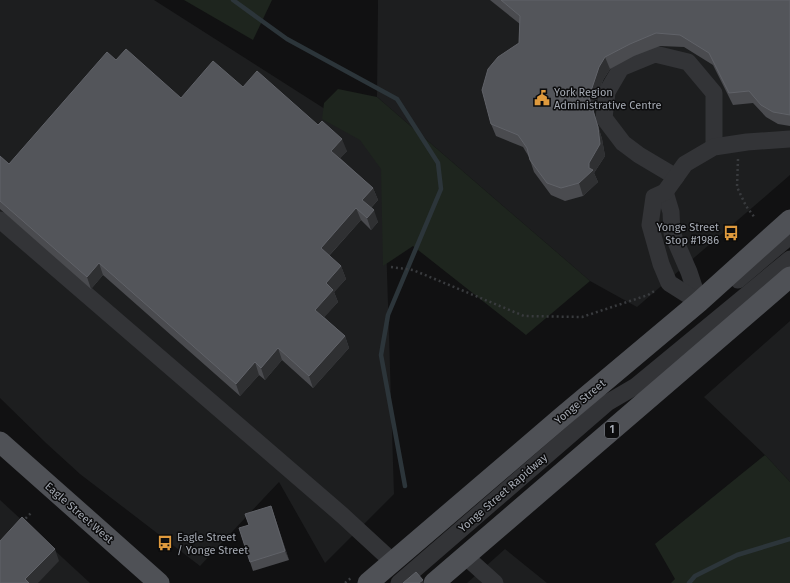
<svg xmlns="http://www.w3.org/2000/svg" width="790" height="583" viewBox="0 0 790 583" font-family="'Fira Sans',sans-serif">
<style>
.built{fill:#1d1e1f}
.green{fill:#1e251e}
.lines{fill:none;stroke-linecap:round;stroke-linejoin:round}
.stream{stroke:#2c353a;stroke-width:4.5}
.path{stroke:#393b3e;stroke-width:2.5;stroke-dasharray:2 3;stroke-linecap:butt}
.minor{stroke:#333437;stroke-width:17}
.major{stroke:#4f5156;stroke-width:21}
.wall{fill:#4a4b4f}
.shaded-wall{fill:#2f3032}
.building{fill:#53555a;stroke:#606268}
.labels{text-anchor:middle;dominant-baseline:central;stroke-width:3;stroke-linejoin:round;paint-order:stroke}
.shield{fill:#0c0c0d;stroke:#767a80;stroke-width:1}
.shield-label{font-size:10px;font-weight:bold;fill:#a4a9b2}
.poi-label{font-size:11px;fill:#a4a9b2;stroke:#0c0c0d;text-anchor:start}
.street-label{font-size:11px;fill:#a4a9b2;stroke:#0c0c0d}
</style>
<rect width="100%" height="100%" fill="#111112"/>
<g class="built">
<path d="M0,0h154l229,146 11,348 -69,69 -46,-81 -79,84 -120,-92 -34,-31 -46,-45z"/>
<path d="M378,0h412v175l-153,132 -47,-26 -213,-184z"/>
<path d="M790,321v161l-25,-27 -61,-58z"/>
<path d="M0,500l90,83h-90z"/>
<path d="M505,549l42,34h-80z"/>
</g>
<g class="green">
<path d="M184,0h88l-19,40z"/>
<path d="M338,89l39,8 213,184 -64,54 -113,-89 -30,20 -2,-97 -21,-29 -38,-21 2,-16z"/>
<path d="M765,455l25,27v101h-119l4,-4 -20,-35z"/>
</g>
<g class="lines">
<g class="stream">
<path d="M233,0l54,39 110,60 41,64 3,26 -53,126 -7,40 24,131"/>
<path d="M689,583l6,-7 42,-21 53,-16"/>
</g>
<g class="path">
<path d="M738,159l-1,28 9,19 9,12"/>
<path d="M391,267l22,3 111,46 58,1 66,-22 8,-5"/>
<path d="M22,522l9,-9"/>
<path d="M345,583l6,-5"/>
</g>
<g class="minor">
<path d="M676,177l-37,-22 -16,-12 -19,-25 3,-26 14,-24 34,-14 33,8 26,31v54"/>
<path d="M665,192l6,20 1,21 17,39 10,30"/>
<path d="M0,220l342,295 51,47"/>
<path d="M738,280l52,-44"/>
<path d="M699,302l-30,-19 -8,-19 -11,-39 4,-28 11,-5 20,-28 29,-17 33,-5 43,-3"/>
<path d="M465,556l30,27"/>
<path d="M399,583l208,-180 29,-17 154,-127"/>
</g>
<g class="major">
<path d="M0,442l159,141"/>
<path d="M368,583l194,-166 137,-115 91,-82"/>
<path d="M434,583l356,-306"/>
</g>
</g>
<g class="wall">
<path d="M490,0h300v126l-12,-2 -12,-7 -13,-14 -20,2 -20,-40 -29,-18 -24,-1 -26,10 -24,13 -7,11 -10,29 9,30 3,17 -11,17 4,9 -15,14 -18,5 -14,-6 -17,-23 -5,-15 -6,-10 -27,-11 -5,-12 28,-81 1,-19z"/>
<path d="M116,60l65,38 62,-11 104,64 -7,7 33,30 5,12 -7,8 7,14 -7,8 -10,-10 -32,36 12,10 5,13 -12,13 4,10 -14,15 21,19 4,12 -36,40 -31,-28 -17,20 -6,-5 -19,21 -137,-121 -12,14 -91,-80v-53l9,8z"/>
<path d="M271,506l18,54 -36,11 -3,-9z"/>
</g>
<g class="shaded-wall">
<path d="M605,57l5,12 -7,11 -10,29 9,30 3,17 -11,17 4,9 -15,14 -4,-13 10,-15v-71l10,-30z"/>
<path d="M342,139l5,12 -11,12 -5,-12z"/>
<path d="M373,188l5,12 -11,12 -5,-12z"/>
<path d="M356,208l5,12 -36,40 -4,-12z"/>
<path d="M374,210l4,12 -7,8 -4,-12z"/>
<path d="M99,263l4,12 -12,14 -4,-12z"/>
<path d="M341,266l5,13 -12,13 4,10 -18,20 -5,-12 11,-27z"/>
<path d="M345,336l4,12 -36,40 -4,-12z"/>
<path d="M278,348l4,12 -17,20 -4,-12z"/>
<path d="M255,362l4,13 -19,21 -4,-12z"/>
<path d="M271,506l18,54 -4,-9z"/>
<path d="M55,549l4,12 -21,22h-11l-2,-4z"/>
<path d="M423,580l1,3h-5z"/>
</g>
<g class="building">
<path d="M501,0h289v115l-17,-3 -12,-7 -12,-14 -20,2 -20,-40 -29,-18 -24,-2 -26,11 -25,13 -6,10 -10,30 9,30 2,17 -11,19v5l4,2 -14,13 -18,5 -14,-5 -17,-23 -3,-12 -9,-13 -27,-11 -9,-34 6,-21 10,-12 21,-14 1,-27z"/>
<path d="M126,49l55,49 32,-37 30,26 14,-16 61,54 4,-4 20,18 -11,12 42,37 -11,12 12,10 -7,8 -11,-10 -35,40 20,18 -15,17 7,7 -18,20 30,26 -36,40 -31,-28 -17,20 -6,-6 -19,22 -137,-121 -12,14 -87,-76v-45l9,8 98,-112 9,8z"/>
<path d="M271,506l14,45 -35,11 -11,-34 10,-3 -4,-11z"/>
<path d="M22,517l33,32 -30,30 4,4h-29v-42z"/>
<path d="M416,572l7,8 -4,3h-16z"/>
</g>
<defs>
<symbol id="civic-bare" viewBox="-9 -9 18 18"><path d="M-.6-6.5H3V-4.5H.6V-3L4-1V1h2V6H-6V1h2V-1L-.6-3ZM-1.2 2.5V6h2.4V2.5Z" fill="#df9a3d" stroke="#0c0c0d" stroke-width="2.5" paint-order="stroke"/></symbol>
<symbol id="bus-bare" viewBox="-9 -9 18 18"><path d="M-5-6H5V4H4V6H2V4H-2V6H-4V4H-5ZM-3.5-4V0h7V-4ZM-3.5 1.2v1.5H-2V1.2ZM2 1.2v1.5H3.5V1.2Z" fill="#df9a3d" stroke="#0c0c0d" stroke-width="2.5" paint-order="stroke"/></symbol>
</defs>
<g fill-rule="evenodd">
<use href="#civic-bare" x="531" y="87" width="22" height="22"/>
<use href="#bus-bare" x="720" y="222" width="22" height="22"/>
<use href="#bus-bare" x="154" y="532" width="22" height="22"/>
</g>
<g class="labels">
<rect class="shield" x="605" y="422" width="14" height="16" rx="3"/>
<g class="shield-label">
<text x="612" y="430">1</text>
</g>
<g class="poi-label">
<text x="554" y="92">York Region<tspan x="554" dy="13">Administrative Centre</tspan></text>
<text x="719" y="227" text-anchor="end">Yonge Street<tspan x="719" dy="13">Stop #1986</tspan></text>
<text x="177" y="537">Eagle Street<tspan x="177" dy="13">/ Yonge Street</tspan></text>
</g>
<g class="street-label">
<text transform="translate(580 402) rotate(-40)">Yonge Street</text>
<text transform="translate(503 493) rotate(-41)">Yonge Street Rapidway</text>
<text transform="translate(79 513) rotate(41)">Eagle Street West</text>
</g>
</g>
</svg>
